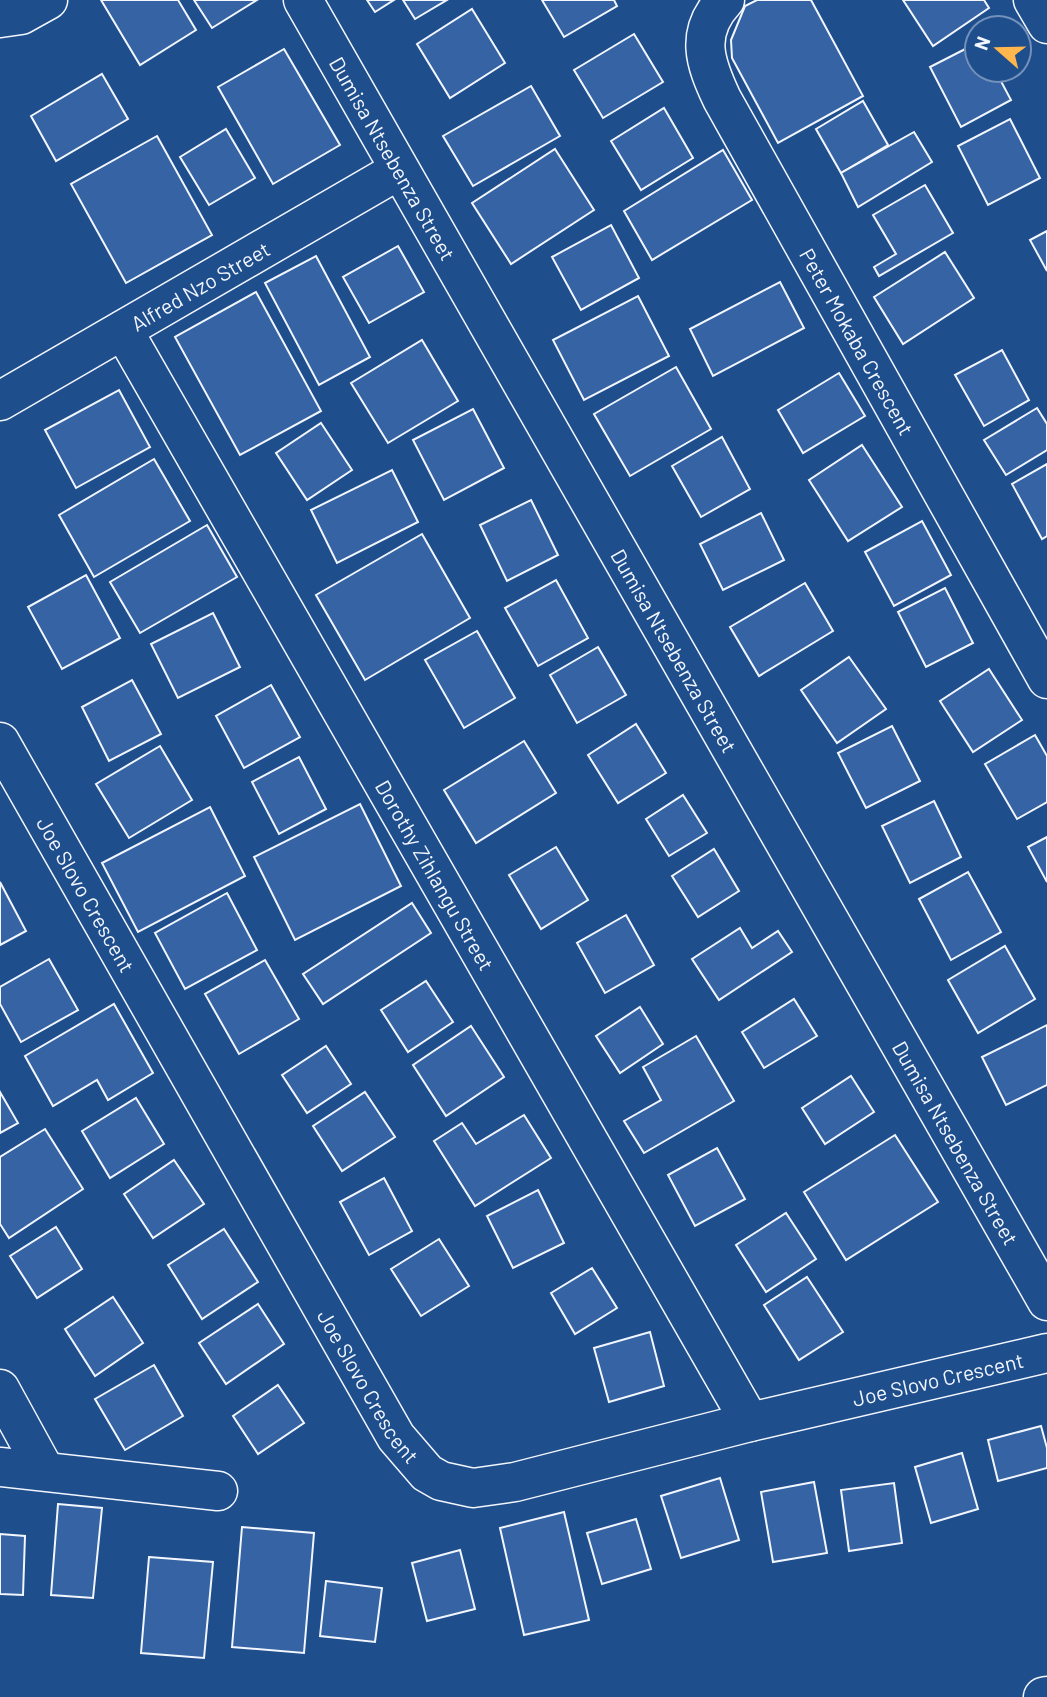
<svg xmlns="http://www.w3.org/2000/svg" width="1047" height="1697" viewBox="0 0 1047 1697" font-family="Barlow,sans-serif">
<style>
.building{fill:#3563a3;stroke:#f2f6ff;stroke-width:2}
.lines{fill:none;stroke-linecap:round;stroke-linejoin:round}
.street-casing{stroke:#f2f6ff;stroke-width:41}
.secondary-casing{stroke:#f2f6ff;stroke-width:41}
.street{stroke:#1f4e8c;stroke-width:38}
.secondary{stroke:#1f4e8c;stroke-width:38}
.labels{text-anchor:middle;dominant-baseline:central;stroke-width:5;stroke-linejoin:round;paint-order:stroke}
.street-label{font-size:21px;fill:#f2f6ff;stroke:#1f4e8c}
</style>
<rect width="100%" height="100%" fill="#1f4e8c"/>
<g class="building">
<path d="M101,0h77l18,30 -56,35z"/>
<path d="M194,0h63l-45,28z"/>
<path d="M367,0h27l-19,12z"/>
<path d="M403,0h44l-32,19z"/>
<path d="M542,0h72l3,6 -53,31z"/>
<path d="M757,0h54l52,96 -85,47 -46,-85 -1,-18 14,-34z"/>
<path d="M903,0h81l5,8 -56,38z"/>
<path d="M472,9l33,54 -55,35 -33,-54z"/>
<path d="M634,34l29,48 -60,36 -29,-48z"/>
<path d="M977,43v27h18l16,30 -50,27 -31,-60z"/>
<path d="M284,49l56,96 -67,39 -55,-97z"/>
<path d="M102,74l26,45 -72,42 -25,-45z"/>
<path d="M531,86l29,50 -87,50 -30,-50z"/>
<path d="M863,101l25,44 -47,28 -25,-44z"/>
<path d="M664,108l29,50 -52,32 -30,-49z"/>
<path d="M1010,119l30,59 -52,27 -30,-59z"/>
<path d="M226,129l29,49 -46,27 -29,-48z"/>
<path d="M914,132l18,30 -74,45 -17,-34z"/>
<path d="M157,136l55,99 -86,48 -55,-99z"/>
<path d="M555,149l39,61 -83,54 -39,-61z"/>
<path d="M723,150l29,50 -100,60 -28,-49z"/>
<path d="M925,185l28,48 -74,43 -5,-9 22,-13 -23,-39z"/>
<path d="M611,225l28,53 -58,32 -29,-53z"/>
<path d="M1047,231v40l-17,-31z"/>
<path d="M398,246l26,46 -55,31 -26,-46z"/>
<path d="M945,252l29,46 -71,46 -29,-47z"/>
<path d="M316,256l54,101 -51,28 -54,-102z"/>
<path d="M780,282l24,46 -91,48 -23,-47z"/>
<path d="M256,292l65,119 -81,44 -65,-118z"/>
<path d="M638,296l31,60 -85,44 -31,-60z"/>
<path d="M422,340l36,61 -70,42 -37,-60z"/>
<path d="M1002,350l27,50 -45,26 -29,-51z"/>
<path d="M676,367l35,62 -81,47 -36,-62z"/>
<path d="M839,373l26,43 -62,37 -25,-43z"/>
<path d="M119,390l31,57 -74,41 -31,-58z"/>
<path d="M1037,408l10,16v26l-41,25 -22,-35z"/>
<path d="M473,409l31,59 -60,32 -31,-60z"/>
<path d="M321,423l31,47 -45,30 -31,-47z"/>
<path d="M722,437l28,52 -49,28 -29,-51z"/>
<path d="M862,445l40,62 -54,34 -39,-61z"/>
<path d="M154,459l36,62 -96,56 -35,-62z"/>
<path d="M1047,464v72l-5,3 -30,-55z"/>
<path d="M392,470l26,52 -81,41 -26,-53z"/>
<path d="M531,500l27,55 -51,26 -27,-56z"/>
<path d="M761,513l23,47 -61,30 -23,-46z"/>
<path d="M922,521l29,54 -57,31 -29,-54z"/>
<path d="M207,525l30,52 -97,56 -30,-51z"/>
<path d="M422,534l48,84 -105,62 -49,-85z"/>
<path d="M86,575l34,63 -58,31 -34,-62z"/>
<path d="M556,580l32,58 -50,28 -33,-58z"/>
<path d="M805,583l28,48 -74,45 -29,-49z"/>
<path d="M945,588l28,55 -47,24 -28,-55z"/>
<path d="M213,613l27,54 -62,31 -27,-54z"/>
<path d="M477,631l38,67 -51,30 -39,-68z"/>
<path d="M598,647l28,48 -49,28 -27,-48z"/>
<path d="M849,657l37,52 -49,34 -36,-53z"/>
<path d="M989,669l33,51 -49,32 -33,-51z"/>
<path d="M132,680l29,54 -52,27 -27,-54z"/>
<path d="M271,685l29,52 -56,31 -28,-52z"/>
<path d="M636,724l30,49 -48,30 -30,-48z"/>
<path d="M892,726l28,55 -54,27 -28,-55z"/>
<path d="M1035,735l12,21v46l-30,17 -32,-55z"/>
<path d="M524,741l32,52 -80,50 -32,-53z"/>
<path d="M160,746l32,54 -63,38 -33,-54z"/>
<path d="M299,757l27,52 -47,25 -27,-52z"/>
<path d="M683,795l24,38 -38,23 -23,-37z"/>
<path d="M934,801l27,56 -51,26 -28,-57z"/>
<path d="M360,804l41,82 -106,54 -41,-83z"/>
<path d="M210,807l35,69 -107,56 -36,-69z"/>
<path d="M1047,837v45l-19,-35z"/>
<path d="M556,847l32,53 -47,29 -32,-54z"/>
<path d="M714,849l25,42 -41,26 -26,-41z"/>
<path d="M968,872l33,60 -50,28 -32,-61z"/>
<path d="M0,882l26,49 -26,14z"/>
<path d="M227,893l30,57 -72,39 -30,-56z"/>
<path d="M412,903l19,30 -108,71 -20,-30z"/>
<path d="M626,915l28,50 -49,28 -28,-50z"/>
<path d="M740,928l12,20 26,-17 14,21 -73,48 -27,-41z"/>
<path d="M1005,946l30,53 -57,34 -30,-53z"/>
<path d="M49,959l29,51 -57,32 -21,-38v-17z"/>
<path d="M265,960l34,59 -60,35 -34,-60z"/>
<path d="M426,981l27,41 -45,30 -27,-42z"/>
<path d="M794,999l23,37 -53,32 -22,-36z"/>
<path d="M114,1004l39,69 -45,27 -11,-20 -44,26 -28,-50z"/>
<path d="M640,1007l23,37 -43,29 -24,-37z"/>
<path d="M1047,1025v60l-41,20 -24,-48z"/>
<path d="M471,1026l33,51 -58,39 -33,-51z"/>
<path d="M696,1036l38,65 -90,52 -20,-32 37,-21 -18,-33z"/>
<path d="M326,1046l25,38 -44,29 -25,-38z"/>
<path d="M851,1076l23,36 -49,32 -23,-36z"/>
<path d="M0,1092l18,31 -18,10z"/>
<path d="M365,1092l30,45 -53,34 -29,-45z"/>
<path d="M136,1098l28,46 -54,34 -28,-47z"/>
<path d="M524,1115l27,43 -76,48 -41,-65 28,-18 14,21z"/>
<path d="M45,1129l38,60 -74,49 -9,-14v-67z"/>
<path d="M895,1135l43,67 -92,58 -42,-68z"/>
<path d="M717,1148l28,51 -50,27 -27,-51z"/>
<path d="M174,1160l30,44 -51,34 -29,-44z"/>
<path d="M384,1178l28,53 -43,24 -29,-53z"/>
<path d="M538,1190l26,53 -51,25 -26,-52z"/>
<path d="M786,1213l30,46 -50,33 -30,-47z"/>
<path d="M56,1227l26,42 -45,29 -27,-42z"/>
<path d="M224,1229l34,53 -56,37 -34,-54z"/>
<path d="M439,1239l30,47 -48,30 -30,-47z"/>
<path d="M592,1268l25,40 -42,26 -24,-41z"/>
<path d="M807,1277l36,55 -44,28 -35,-55z"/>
<path d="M113,1297l30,46 -48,33 -30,-47z"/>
<path d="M258,1304l26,40 -58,40 -27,-41z"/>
<path d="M650,1332l14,54 -55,16 -15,-54z"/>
<path d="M154,1365l29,51 -58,34 -30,-51z"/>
<path d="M278,1385l26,38 -46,31 -25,-38z"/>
<path d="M1041,1426l6,22v20l-49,13 -10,-41z"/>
<path d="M962,1453l16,56 -47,14 -16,-56z"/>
<path d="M720,1478l19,62 -58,18 -20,-62z"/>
<path d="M814,1482l13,71 -54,9 -12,-70z"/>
<path d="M894,1483l8,60 -53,8 -8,-61z"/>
<path d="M58,1504l44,4 -9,90 -42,-3z"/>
<path d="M564,1512l25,108 -65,15 -24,-107z"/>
<path d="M636,1519l15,50 -49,15 -15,-51z"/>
<path d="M242,1527l72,6 -10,120 -72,-6z"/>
<path d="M0,1534l25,2 -2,59 -23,-1z"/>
<path d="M460,1550l15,59 -48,12 -15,-58z"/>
<path d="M149,1557l64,5 -9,96 -63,-5z"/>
<path d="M326,1581l56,7 -7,54 -55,-6z"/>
</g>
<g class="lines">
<defs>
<g id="street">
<path id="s1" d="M303,0l744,1301"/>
<path id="s2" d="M725,0c-31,33 -20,63 -3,99l325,580"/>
<path d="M1033,0l14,24"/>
<path d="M0,18l21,-3 27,-15"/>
<path id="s3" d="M123,330l627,1092"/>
<path id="s4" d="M0,401l399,-231"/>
<path id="s5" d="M0,742l396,695 31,36 14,8 32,7 42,-6 235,-60 297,-69"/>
<path d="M0,1389l45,82"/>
<path d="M0,1467l218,24"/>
</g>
<path id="secondary" d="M1043,1697l4,-1"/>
</defs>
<use href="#street" class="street-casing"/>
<use href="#secondary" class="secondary-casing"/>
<use href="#street" class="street"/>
<use href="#secondary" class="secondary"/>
</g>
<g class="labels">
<g class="street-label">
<text stroke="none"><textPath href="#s1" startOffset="182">Dumisa Ntsebenza Street</textPath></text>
<text stroke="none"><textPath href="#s4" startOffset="231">Alfred Nzo Street</textPath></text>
<text stroke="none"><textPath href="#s2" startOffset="385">Peter Mokaba Crescent</textPath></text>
<text stroke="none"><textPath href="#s1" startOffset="749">Dumisa Ntsebenza Street</textPath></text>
<text stroke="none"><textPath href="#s3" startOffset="628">Dorothy Zihlangu Street</textPath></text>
<text stroke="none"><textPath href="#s5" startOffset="175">Joe Slovo Crescent</textPath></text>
<text stroke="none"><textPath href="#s1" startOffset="1316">Dumisa Ntsebenza Street</textPath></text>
<text stroke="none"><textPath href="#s5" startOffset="1374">Joe Slovo Crescent</textPath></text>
<text stroke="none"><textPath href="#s5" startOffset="742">Joe Slovo Crescent</textPath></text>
</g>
</g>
<g transform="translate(998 49) rotate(290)"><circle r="33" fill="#1f4e8c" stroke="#7391ba" stroke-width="2"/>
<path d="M0-5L12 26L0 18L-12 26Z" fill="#ffb74d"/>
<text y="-10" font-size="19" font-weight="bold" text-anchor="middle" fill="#f2f6ff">N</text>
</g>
</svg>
